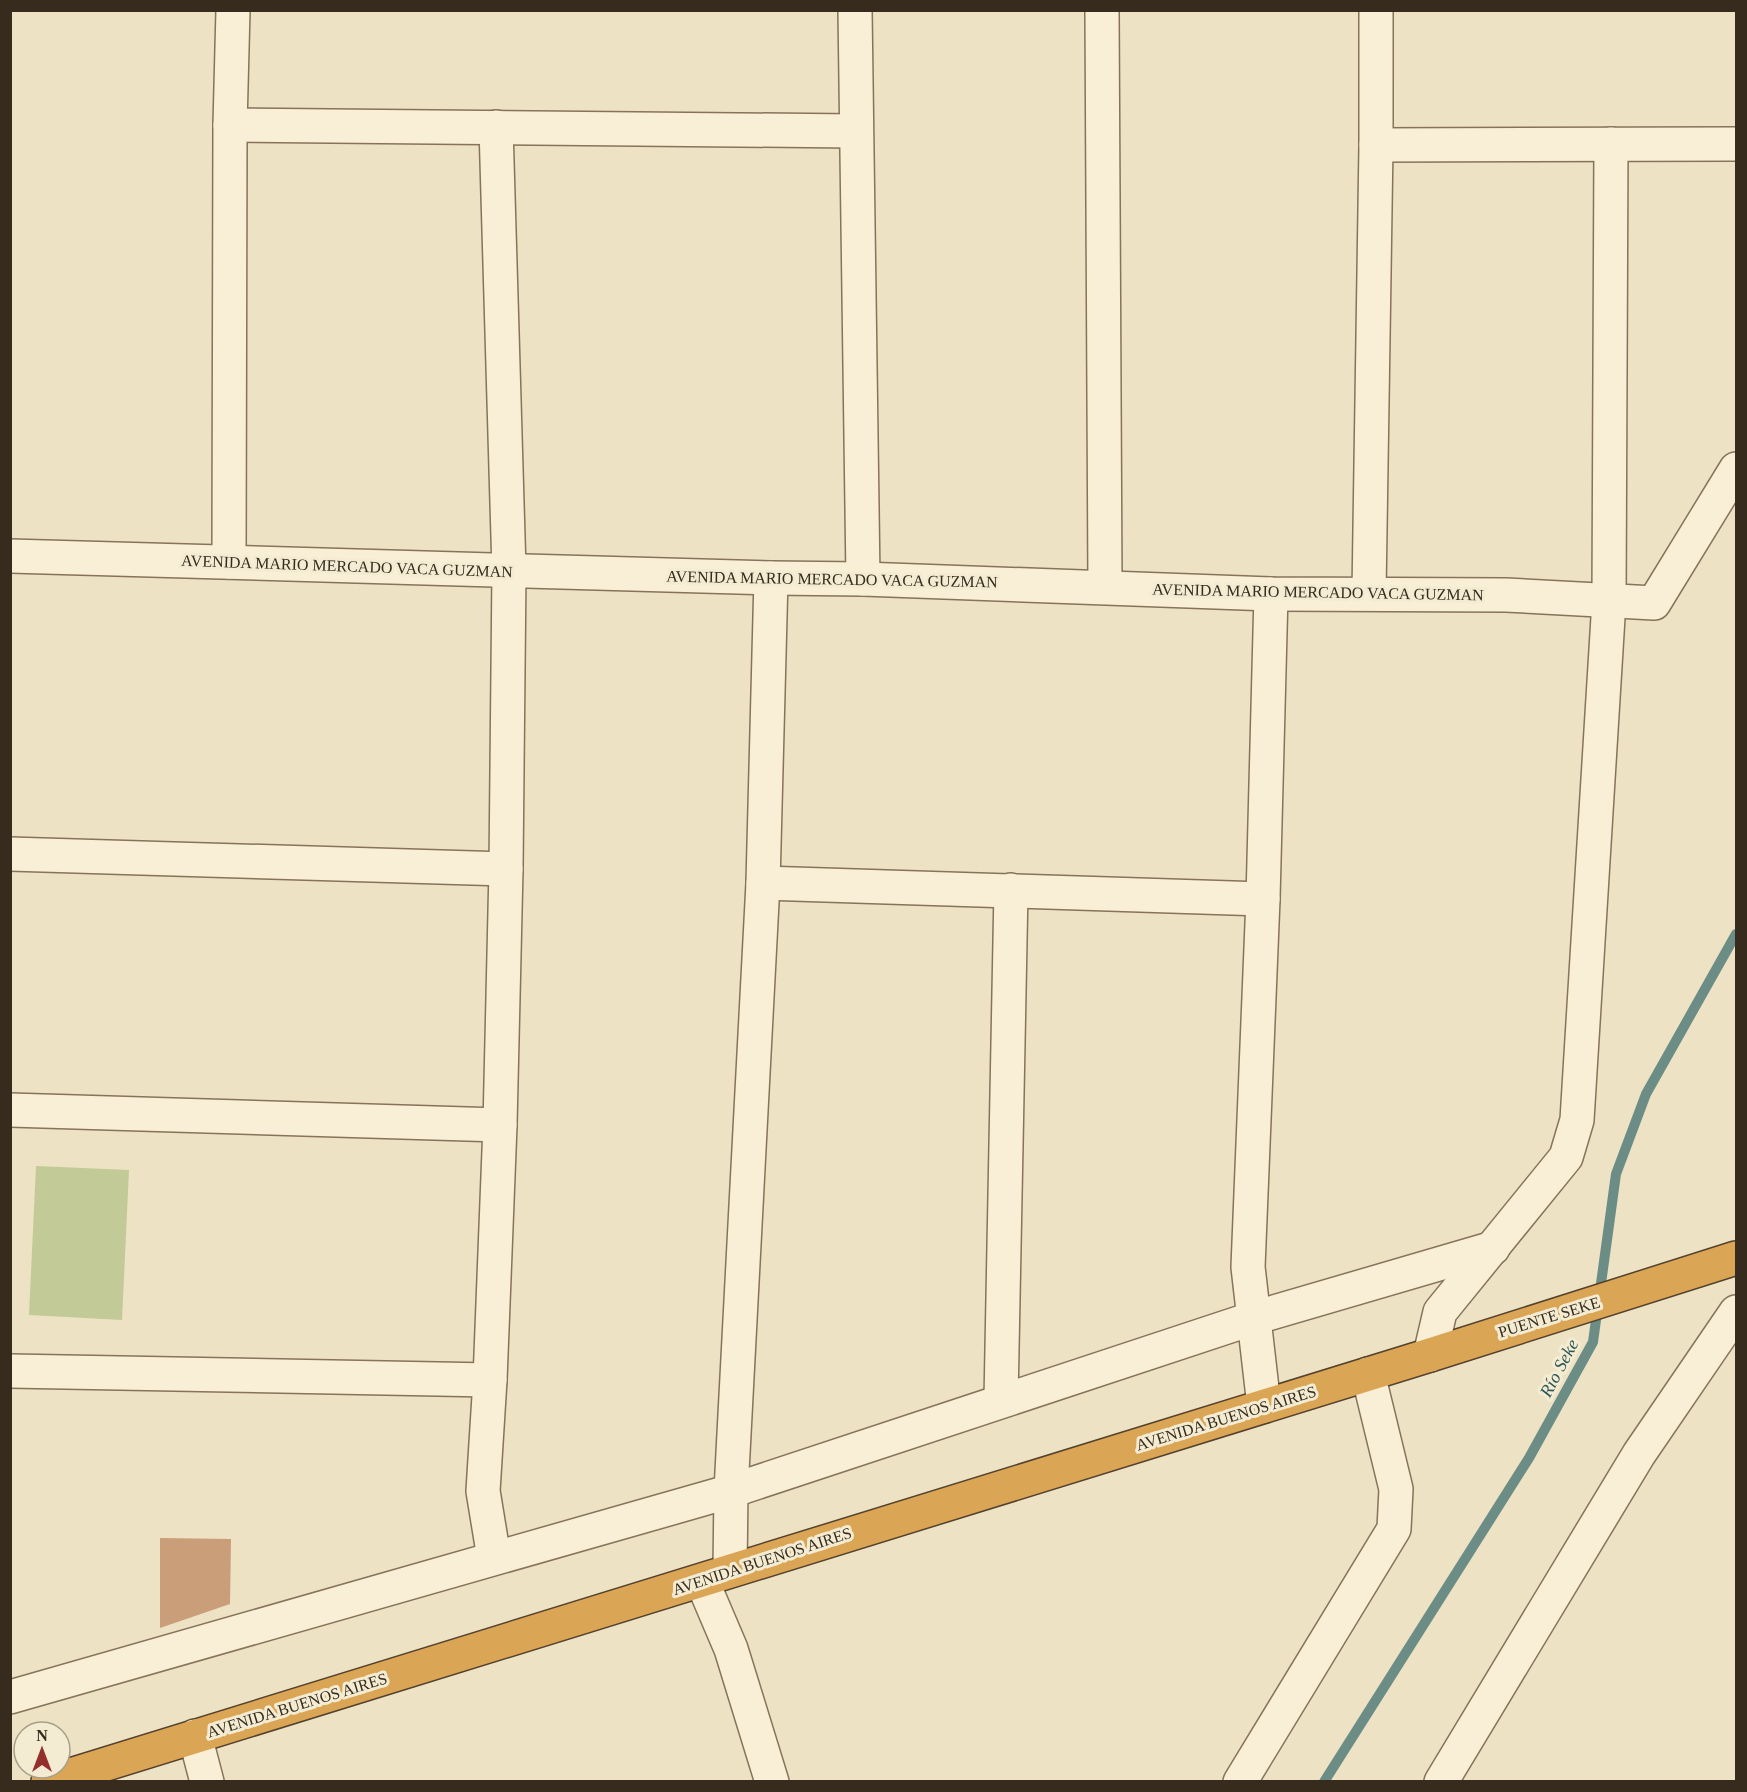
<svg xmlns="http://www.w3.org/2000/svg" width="1747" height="1792" viewBox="0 0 1747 1792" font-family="Georgia,serif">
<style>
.pitch{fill:#c2ca97}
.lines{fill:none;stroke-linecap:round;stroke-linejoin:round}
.stream{stroke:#6c8d86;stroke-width:10}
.building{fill:#ca9e79}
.minor-casing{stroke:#86735a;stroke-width:36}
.highway-casing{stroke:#54412e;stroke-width:36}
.minor{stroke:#f8efd6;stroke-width:33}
.highway{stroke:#daa555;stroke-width:33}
.labels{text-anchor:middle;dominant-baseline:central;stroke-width:6;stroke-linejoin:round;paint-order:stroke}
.street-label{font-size:16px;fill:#372b1e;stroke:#f4ecd2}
.water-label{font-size:18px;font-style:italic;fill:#2d5655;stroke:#f4ecd2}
</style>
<rect width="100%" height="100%" fill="#ede2c3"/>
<path class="pitch" d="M36,1166l93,4 -7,150 -93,-5z"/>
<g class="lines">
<path class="stream" d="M1324,1782l205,-324 64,-116 23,-168 30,-80 90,-160"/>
</g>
<path class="building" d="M160,1538l71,1 -1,65 -70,24z"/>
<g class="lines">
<defs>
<g id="minor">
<path d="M855,10l8,569"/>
<path d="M1102,10l3,577"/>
<path d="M230,125l625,6"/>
<path d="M1376,145l360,-1"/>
<path d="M10,556l761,22 92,1 408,15 235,1 148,8 82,-134"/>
<path d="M229,562l1,-437 3,-115"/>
<path d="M1369,593l7,-448v-135"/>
<path d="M10,854l496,15"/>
<path d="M763,883l500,16"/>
<path d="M10,1110l490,15"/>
<path d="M1430,1355l10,-43 126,-155 11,-37 32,-519 2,-457"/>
<path d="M10,1371l480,9"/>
<path d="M1001,1400l10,-510"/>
<path d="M1264,1406l-16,-139 15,-368 8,-305"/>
<path d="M494,1558l-11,-67 7,-111 10,-255 6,-256 3,-298 -13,-444"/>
<path d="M730,1570l1,-79 32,-608 8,-305"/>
<path d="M702,1581l29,68 41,133"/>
<path d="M10,1697l721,-206 523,-173 239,-70"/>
<path d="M195,1736l12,46"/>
<path d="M1240,1782l154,-253 2,-40 -28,-115"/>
<path d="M1441,1782l198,-328 97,-142"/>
</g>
<path id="highway" d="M48,1782l1382,-427 306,-97"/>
</defs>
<use href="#minor" class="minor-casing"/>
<use href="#highway" class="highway-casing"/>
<use href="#minor" class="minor"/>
<use href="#highway" class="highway"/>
</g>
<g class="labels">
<g class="street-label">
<text transform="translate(347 566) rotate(2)">AVENIDA MARIO MERCADO VACA GUZMAN</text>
<text transform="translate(832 579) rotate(1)">AVENIDA MARIO MERCADO VACA GUZMAN</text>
<text transform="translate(1318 592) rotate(1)">AVENIDA MARIO MERCADO VACA GUZMAN</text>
<text transform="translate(1549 1317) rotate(-17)">PUENTE SEKE</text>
<text transform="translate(1226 1418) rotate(-17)">AVENIDA BUENOS AIRES</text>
<text transform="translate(762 1561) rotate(-18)">AVENIDA BUENOS AIRES</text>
<text transform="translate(297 1705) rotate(-17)">AVENIDA BUENOS AIRES</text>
</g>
<g class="water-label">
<text transform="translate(1559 1368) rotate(-62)">Río Seke</text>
</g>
</g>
<rect width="1747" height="1792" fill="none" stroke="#372b1e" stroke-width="24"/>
<g transform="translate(42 1750)"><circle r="28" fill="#f4ecd2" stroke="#a89f8a" stroke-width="1.5"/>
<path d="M0-4.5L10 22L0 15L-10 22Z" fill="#942f2c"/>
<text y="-9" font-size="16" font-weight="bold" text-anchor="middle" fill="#372b1e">N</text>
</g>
</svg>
